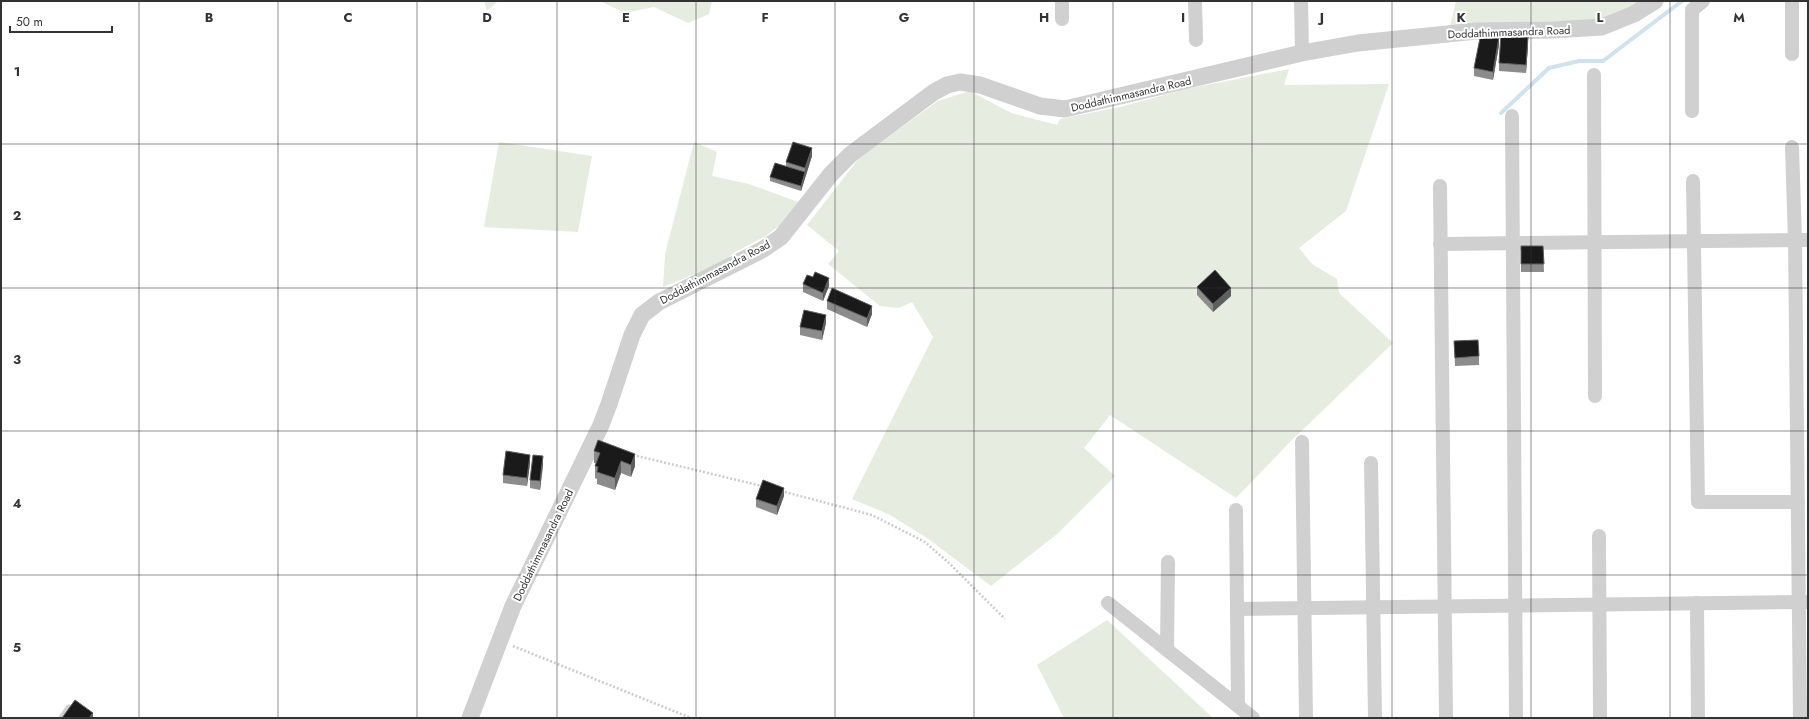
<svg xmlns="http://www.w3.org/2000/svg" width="1809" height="719" viewBox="0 0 1809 719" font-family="Jost,sans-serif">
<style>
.green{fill:#e6ecdf}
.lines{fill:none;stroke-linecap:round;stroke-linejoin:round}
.stream{stroke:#cfe2ee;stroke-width:4}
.path{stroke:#cdcdcd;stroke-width:2.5;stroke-dasharray:2 2;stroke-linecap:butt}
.service{stroke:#d0d0d0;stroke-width:7}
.minor{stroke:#d0d0d0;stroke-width:14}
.tertiary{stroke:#d0d0d0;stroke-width:17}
.wall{fill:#8c8c8c}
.shaded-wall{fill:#5f5f5f}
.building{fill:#1a1a1a;stroke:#5f5f5f}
.grid{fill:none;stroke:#333;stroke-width:1;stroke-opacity:0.55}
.labels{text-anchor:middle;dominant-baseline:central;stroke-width:4;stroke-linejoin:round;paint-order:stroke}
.street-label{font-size:11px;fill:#333;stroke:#fff}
.grid-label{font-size:13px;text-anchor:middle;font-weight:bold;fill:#333;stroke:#fff;stroke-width:4;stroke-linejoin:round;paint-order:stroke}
</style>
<rect width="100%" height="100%" fill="#fff"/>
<g class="green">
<path d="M484,1h14l-11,10z"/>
<path d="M600,1h112l-3,13 -21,9 -34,-16 -29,6z"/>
<path d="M1456,1h191l-50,21 -147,5z"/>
<path d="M1289,69l-5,16 105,-1 -43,127 -47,37 13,16 25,15 2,14 54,50 -102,98 -55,57 -126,-83 -26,33 31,28 -58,58 -66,52 -64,-48 -37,-23 -38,-16 81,-162 -21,-35 -13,6 -19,-2 -52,-42 11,-13 -32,-26 53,-68 78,-56 32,-10 41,22 46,12 3,-6 60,-12 66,-18z"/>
<path d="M499,142l93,14 -14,76 -94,-5z"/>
<path d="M694,142l23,10 -5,24 37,8 49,18 -18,23 -14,11 -31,16 -15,12 -57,23 2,-33z"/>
<path d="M1107,620l106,98h-149l-27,-53z"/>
</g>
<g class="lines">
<path class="stream" d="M1501,113l48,-45 30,-7h24l79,-60"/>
<g class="path">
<path d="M633,455l129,31"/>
<path d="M781,491l91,24 53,27 25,22 55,55"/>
<path d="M513,646l178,72"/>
</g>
<path class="service" d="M62,718l7,-10"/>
<g class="minor">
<path d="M1195,1l1,39"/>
<path d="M1301,1l1,52"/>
<path d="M1062,19v-18"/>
<path d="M1792,54v-53"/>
<path d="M1594,75l1,321"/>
<path d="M1692,111v-101l11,-9"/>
<path d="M1512,116l4,602"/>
<path d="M1792,147l3,93 5,478"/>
<path d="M1693,181l5,321h100"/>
<path d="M1440,186l6,532"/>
<path d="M1440,244l368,-4"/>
<path d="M1302,442l4,276"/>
<path d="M1371,463l4,255"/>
<path d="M1236,510l2,196"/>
<path d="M1599,536l1,182"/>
<path d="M1108,603l145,115"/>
<path d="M1697,603l1,115"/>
<path d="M1237,609l571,-7"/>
<path d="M1167,650l1,-88"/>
</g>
<path class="tertiary" d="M470,718l43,-112 88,-181 8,-21 23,-69 10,-20 17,-13 103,-52 19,-13 50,-63 20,-20 83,-62 13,-7 13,-3 20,3 60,21 25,3 237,-56 56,-10 119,-12 76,-1 49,-3 32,-13 21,-13"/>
</g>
<g class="wall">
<path d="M1499,45l-6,35 -19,-4v-8z"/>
<path d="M1528,45l-2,28 -27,-2v-8z"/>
<path d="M812,156l-11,35 -31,-10v-4l16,-11v-4z"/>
<path d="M1521,246h22l1,26h-23z"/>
<path d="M803,284l26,2 -6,15 -20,-9z"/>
<path d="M1197,287l34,9 -18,16 -16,-17z"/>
<path d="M827,301l45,13 -5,13 -40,-18z"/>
<path d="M826,323l-4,17 -22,-5v-8z"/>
<path d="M1454,341l25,15v9l-24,1z"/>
<path d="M594,451l41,15 -4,11 -10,-4 -6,17 -18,-6v-5l-2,-1v-12l1,-3h-2z"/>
<path d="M530,463l-3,23 -24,-3v-8z"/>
<path d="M543,465l-3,25 -10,-2v-8z"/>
<path d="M784,496l-7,19 -21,-8v-8z"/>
</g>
<g class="shaded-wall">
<path d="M1499,37v8l-6,35v-8z"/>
<path d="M1528,37v8l-2,28v-8z"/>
<path d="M812,148v8l-11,35v-5l4,-14v-4z"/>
<path d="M829,278v8l-6,15v-8z"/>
<path d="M1231,288v8l-18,16v-8z"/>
<path d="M872,306v8l-5,13v-9z"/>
<path d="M826,315v8l-4,17v-9z"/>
<path d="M635,454v12l-4,11v-12z"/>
<path d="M530,455v8l-3,23v-8z"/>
<path d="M543,456v9l-3,25v-9z"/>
<path d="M621,461v12l-6,17v-12z"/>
<path d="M784,488v8l-7,19v-9z"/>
<path d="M93,713v5h-4z"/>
</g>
<g class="building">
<path d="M1481,33l18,4 -6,35 -19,-4z"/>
<path d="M1501,34l27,3 -2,28 -27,-2z"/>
<path d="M793,142l19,6 -7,20 -19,-6z"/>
<path d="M775,163l30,9 -4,14 -31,-9z"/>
<path d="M1521,246h22l1,18h-23z"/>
<path d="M1215,270l16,18 -18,16 -16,-17z"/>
<path d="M815,272l14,6 -6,15 -20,-9 4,-9 6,2z"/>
<path d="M832,288l40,18 -5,12 -40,-17z"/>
<path d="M804,310l22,5 -4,16 -22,-4z"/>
<path d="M1478,340l1,16 -24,2 -1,-17z"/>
<path d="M598,440l37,14 -4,11 -10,-4 -6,17 -18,-6 1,-5 -3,-1 5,-13 -6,-2z"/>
<path d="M506,451l24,4 -3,23 -24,-3z"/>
<path d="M533,455l10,1 -3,25 -10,-1z"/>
<path d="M763,480l21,8 -7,18 -21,-7z"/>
<path d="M75,700l18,13 -4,5h-27z"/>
</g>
<path class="grid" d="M139,1v717M278,1v717M417,1v717M557,1v717M696,1v717M835,1v717M974,1v717M1113,1v717M1252,1v717M1392,1v717M1531,1v717M1670,1v717M1,144h1807M1,288h1807M1,431h1807M1,575h1807"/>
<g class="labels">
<g class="street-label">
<text transform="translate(1509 32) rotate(-2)">Doddathimmasandra Road</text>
<text transform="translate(1131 94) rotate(-13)">Doddathimmasandra Road</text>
<text transform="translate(715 272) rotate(-28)">Doddathimmasandra Road</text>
<text transform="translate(543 545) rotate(-64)">Doddathimmasandra Road</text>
</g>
</g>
<g class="grid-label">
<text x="209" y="22">B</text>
<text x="348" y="22">C</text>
<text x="487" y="22">D</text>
<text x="626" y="22">E</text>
<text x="765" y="22">F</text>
<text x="904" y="22">G</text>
<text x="1044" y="22">H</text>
<text x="1183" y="22">I</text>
<text x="1322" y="22">J</text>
<text x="1461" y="22">K</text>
<text x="1600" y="22">L</text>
<text x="1739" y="22">M</text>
<text x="17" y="76">1</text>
<text x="17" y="220">2</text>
<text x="17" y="364">3</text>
<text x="17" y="508">4</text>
<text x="17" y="652">5</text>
</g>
<rect width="1809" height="719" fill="none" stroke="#333333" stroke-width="4"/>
<path d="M10 26v6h102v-6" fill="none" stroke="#333333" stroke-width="2"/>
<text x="16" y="26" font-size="12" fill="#333333" stroke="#ffffff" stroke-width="3" paint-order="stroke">50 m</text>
</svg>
